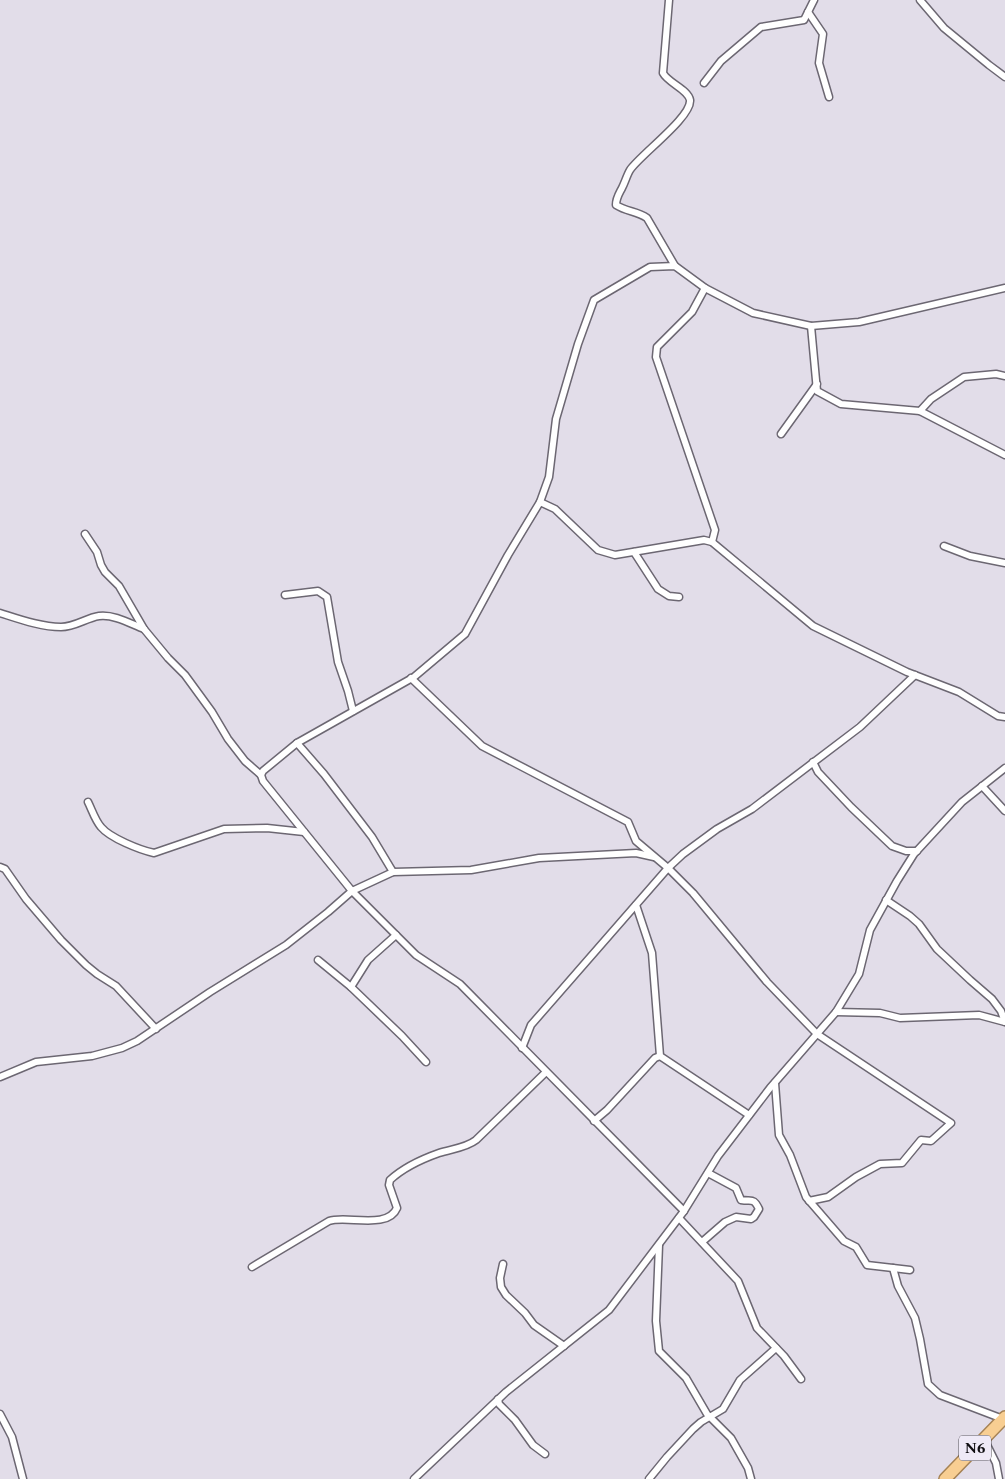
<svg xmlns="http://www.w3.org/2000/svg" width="1005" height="1479" viewBox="0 0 1005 1479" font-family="Spectral,serif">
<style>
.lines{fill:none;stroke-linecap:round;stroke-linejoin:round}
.minor-casing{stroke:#6c6772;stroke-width:9}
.trunk-casing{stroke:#a68254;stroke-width:14}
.minor{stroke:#fff;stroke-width:6}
.trunk{stroke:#f8ce92;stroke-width:11}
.labels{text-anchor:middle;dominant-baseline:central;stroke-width:4;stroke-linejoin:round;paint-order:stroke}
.shield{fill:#efeaf7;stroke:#535057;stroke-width:1}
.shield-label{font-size:15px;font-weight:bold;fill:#100e12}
</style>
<rect width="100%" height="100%" fill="#e2dde9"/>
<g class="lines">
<defs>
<g id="minor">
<path d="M669,0l-6,73c5,10 25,16 27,27 2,17 -50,55 -60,70 -3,5 -5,12 -8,18 -3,6 -6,10 -6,17 11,7 21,6 31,13l28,48"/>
<path d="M920,0l24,28 45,37 16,12"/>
<path d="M808,12l15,22 -4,29 10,34"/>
<path d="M704,83l17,-22 40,-34 43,-7 10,-20"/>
<path d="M705,288l-13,24 -35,35 -1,10 59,173 -3,12"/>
<path d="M811,326l6,65 24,13 79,7 85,44"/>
<path d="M920,411l11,-12 33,-22 32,-3 9,2"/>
<path d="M781,434l36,-50"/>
<path d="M540,502l15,7 43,41 17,5 89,-15 8,2 101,84 94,46 52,20 39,24 7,1"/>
<path d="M85,534l12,18 4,13 4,7 14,14 25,43 24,29 17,17 27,37 16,27 17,22 16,14"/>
<path d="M944,546l26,10 35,7"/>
<path d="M634,552l24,37 11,7 10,1"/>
<path d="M285,595l33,-4 9,6 11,65 10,29 5,20"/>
<path d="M0,613c19,6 41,14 61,14 14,0 25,-9 38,-11 15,-2 32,8 45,13"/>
<path d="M411,678l71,68 146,76 8,19 32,27 25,25 74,89 50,52 134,89 -20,18 -10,-1 -19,23 -22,1 -24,13 -28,20 -19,4"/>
<path d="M297,743l27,31 48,63 21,35"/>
<path d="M813,762l5,10 33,35 41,39 14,5h11"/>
<path d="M982,786l23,25"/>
<path d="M88,802c4,8 7,18 13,25 9,11 39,23 53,26l70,-24 43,-1 37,4"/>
<path d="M0,867l5,2 21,30 35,41 25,25 11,9 19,12 40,43"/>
<path d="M886,900l24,16 9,8 18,25 33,31 22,19 9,12 4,11"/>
<path d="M636,905l16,48 8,103 89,59"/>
<path d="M318,960l33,27 17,-27 28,-25"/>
<path d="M351,987l51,49 24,26"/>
<path d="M836,1012l44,1 20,5 79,-3 26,7"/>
<path d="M522,1048l9,-23 137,-157 15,-14 34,-25 35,-20 108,-82 55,-52"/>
<path d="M0,1077l36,-15 56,-6 30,-8 15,-7 73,-49 76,-47 42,-33 24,-21 41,-19 78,-2 68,-12 97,-5 18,4"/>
<path d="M775,1083l4,52 11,20 16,42 38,44 12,6 11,18 43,5"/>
<path d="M594,1121l13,-11 48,-52 5,-2"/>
<path d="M684,1211l-224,-227 -44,-29 -64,-64 -89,-110 -2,-6 2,-4 34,-28 117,-66 51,-43 43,-79 32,-53 9,-25 7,-58 22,-75 16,-44 56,-33 25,-1 30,22 48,25 58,13 48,-4 146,-34"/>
<path d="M679,1218l59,63 19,47 27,28 17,23"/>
<path d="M702,1242l23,-20 11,-5 15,2 3,-2 5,-8c-6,-12 -7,-7 -18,-9l-5,-12 -28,-15"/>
<path d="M659,1245l-3,76 3,30 27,27 21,36 24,24 17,30 3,11"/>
<path d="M503,1264l-3,14 1,9 5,8 19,18 9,12 30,21"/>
<path d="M252,1267l77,-46c17,-6 59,9 68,-13l-8,-23 1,-5c13,-12 32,-21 49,-27 12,-4 27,-5 37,-13l70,-68"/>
<path d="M893,1268l5,18 17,32 5,21 8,45 12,11 63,24"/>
<path d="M498,1399l1,5 16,16 18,25 12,9"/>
<path d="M0,1414l12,23 11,42"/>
<path d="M984,1439l12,24 3,16"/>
<path d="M414,1479l92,-87 103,-82 75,-99 34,-55 52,-68 66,-76 23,-38 11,-44 27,-49 17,-27 48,-52 43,-34"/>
<path d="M649,1479l18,-22 26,-28 8,-7 22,-13 17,-29 36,-32"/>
</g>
<path id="trunk" d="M945,1479l60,-62"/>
</defs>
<use href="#minor" class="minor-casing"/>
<use href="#trunk" class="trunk-casing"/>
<use href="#minor" class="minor"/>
<use href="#trunk" class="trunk"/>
</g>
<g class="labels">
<rect class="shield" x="959" y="1435.5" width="32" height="25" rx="4"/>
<g class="shield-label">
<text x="975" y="1448">N6</text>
</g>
</g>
</svg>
